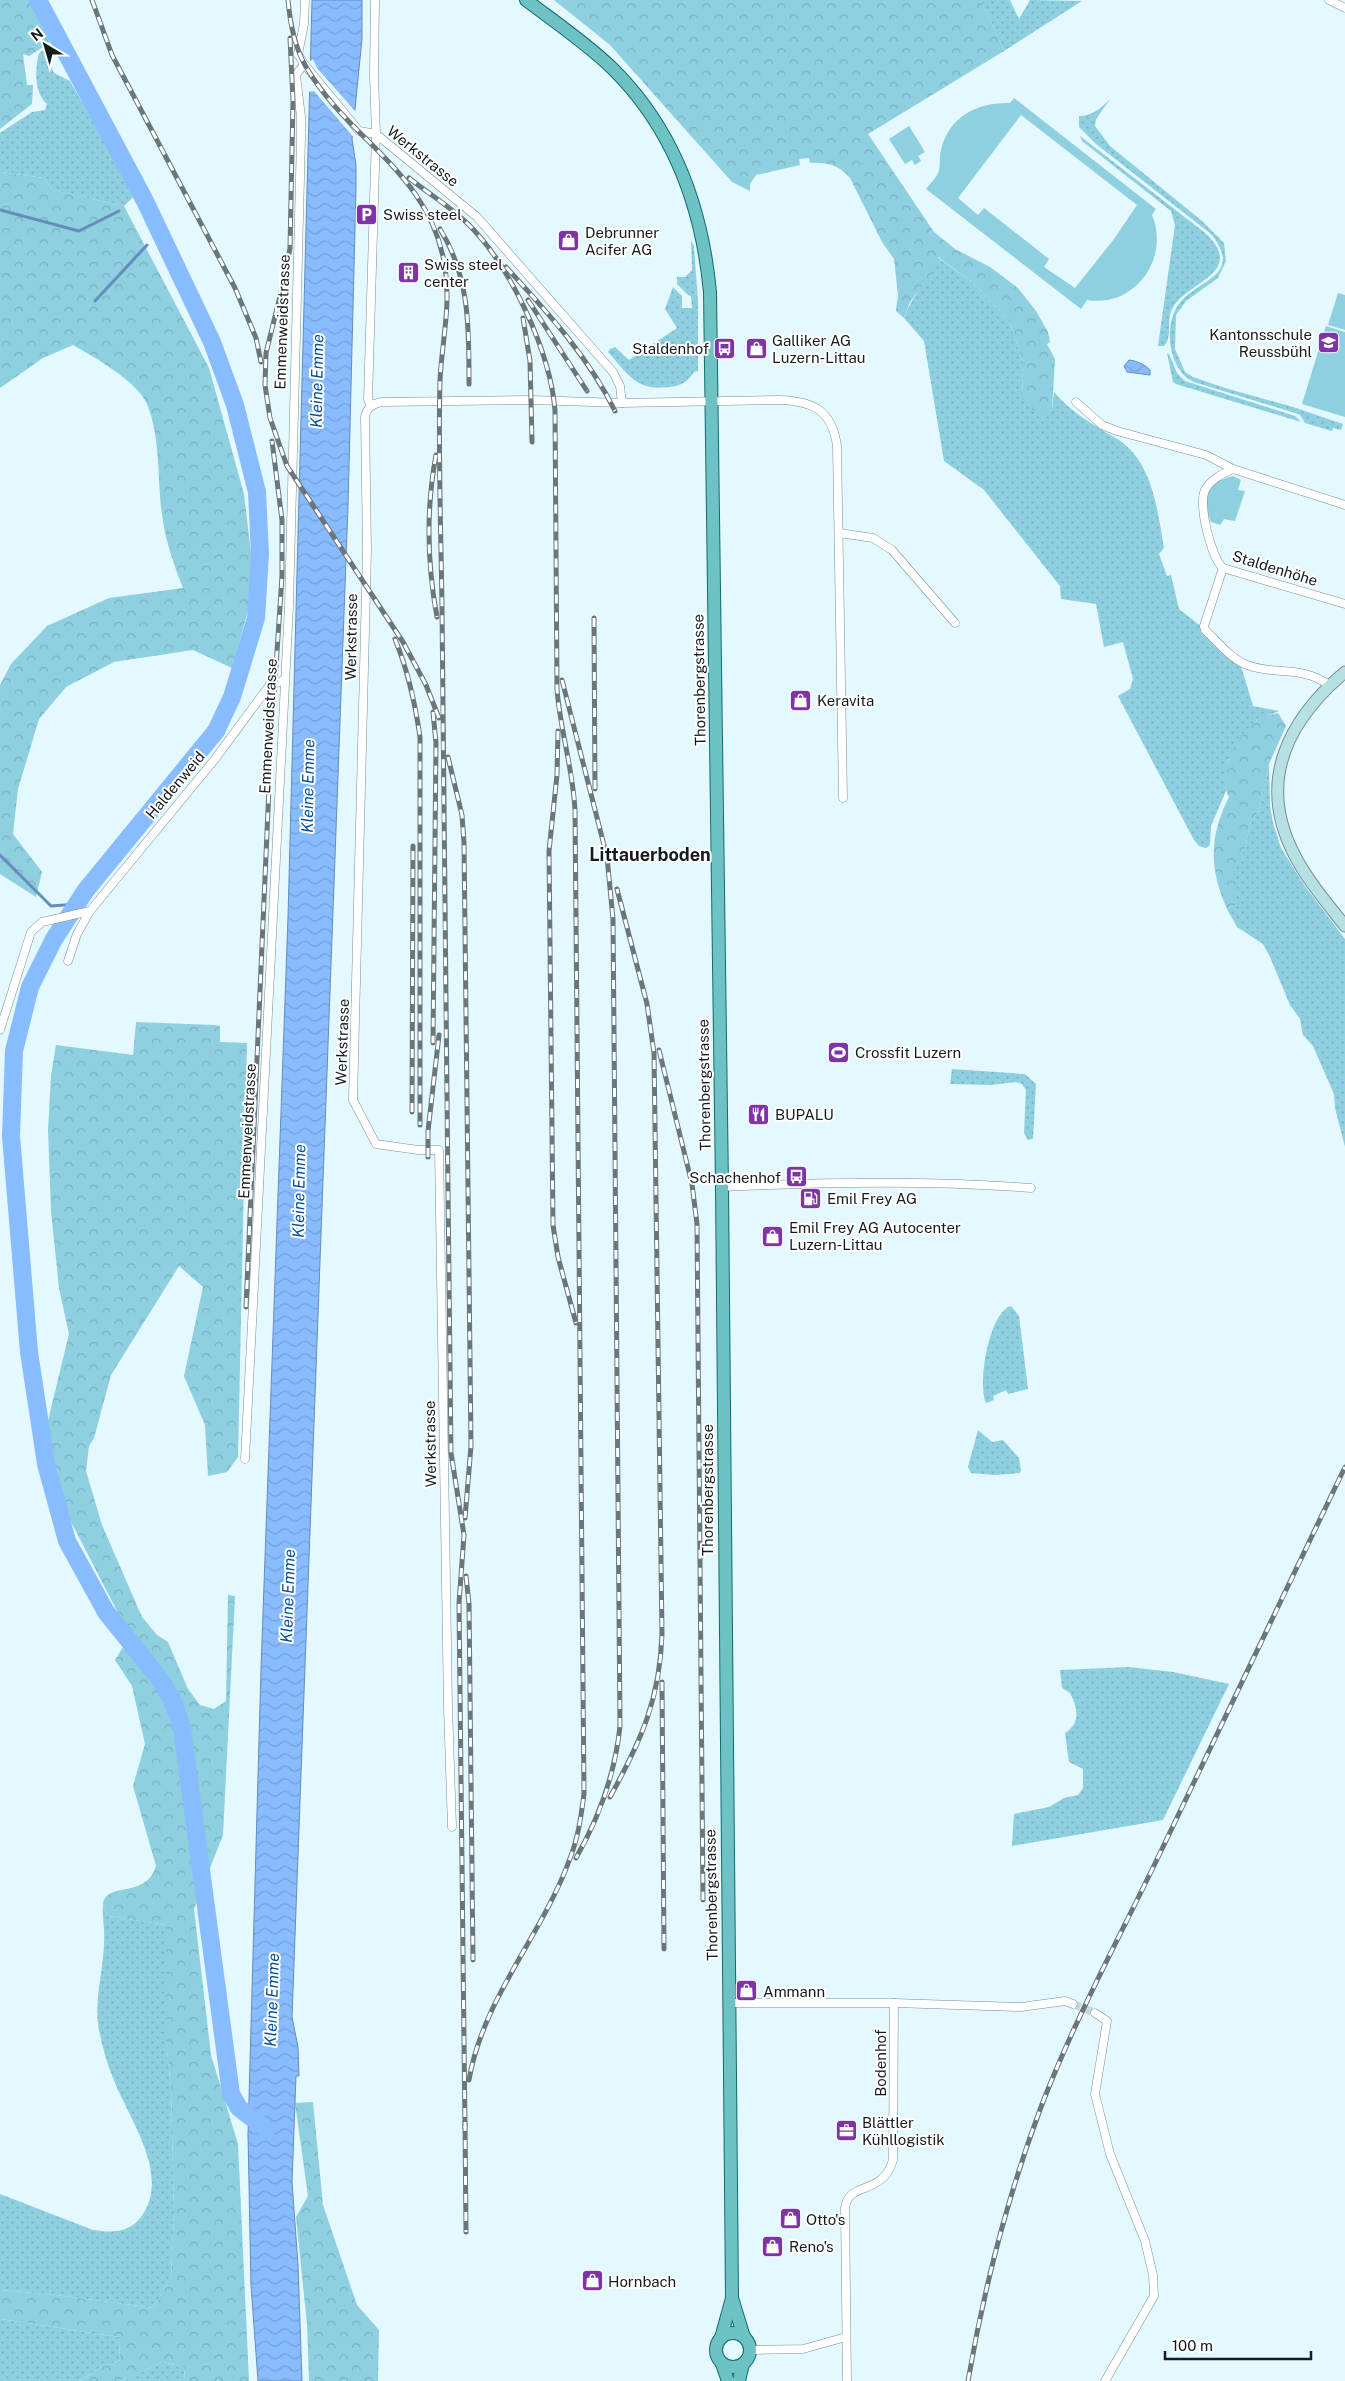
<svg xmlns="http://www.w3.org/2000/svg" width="1345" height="2381" viewBox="0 0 1345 2381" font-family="'Public Sans',sans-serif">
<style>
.grass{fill:url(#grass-dots)}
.forest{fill:url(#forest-crowns)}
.park{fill:#8ecfe0;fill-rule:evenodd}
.water{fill:url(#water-waves);stroke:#658cbb}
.pier{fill:#e3f8ff}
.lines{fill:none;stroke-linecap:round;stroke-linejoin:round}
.stream{stroke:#658cbb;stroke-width:3}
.river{stroke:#88bcfe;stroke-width:18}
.street-tunnel{stroke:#c4d7dd;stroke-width:8;stroke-dasharray:8 4;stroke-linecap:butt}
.street-casing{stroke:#7b8e94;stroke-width:9}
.secondary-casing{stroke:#7b8e94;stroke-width:13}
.primary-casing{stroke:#0f6d71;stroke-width:14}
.street{stroke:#fff;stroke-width:8}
.secondary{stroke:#b6e0e2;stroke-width:11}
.primary{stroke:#6ec2c4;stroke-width:12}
.rail-casing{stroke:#69767a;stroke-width:5}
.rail{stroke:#fff;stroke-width:3;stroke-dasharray:9;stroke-linecap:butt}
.labels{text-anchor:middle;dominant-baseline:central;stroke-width:4;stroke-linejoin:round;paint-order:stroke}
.street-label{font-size:15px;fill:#141c1e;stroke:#fff}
.poi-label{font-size:15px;fill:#141c1e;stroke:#fff;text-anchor:start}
.water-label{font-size:16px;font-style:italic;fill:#014e9a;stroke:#fff}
.quarter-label{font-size:18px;font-weight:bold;fill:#141c1e;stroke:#fff}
</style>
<defs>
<pattern id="grass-dots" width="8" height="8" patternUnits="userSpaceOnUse" patternTransform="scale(1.25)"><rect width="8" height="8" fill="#8ecfe0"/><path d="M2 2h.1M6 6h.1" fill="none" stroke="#7ab1c0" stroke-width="1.8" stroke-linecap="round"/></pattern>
<pattern id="forest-crowns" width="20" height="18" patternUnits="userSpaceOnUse" patternTransform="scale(1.25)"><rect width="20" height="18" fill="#8ecfe0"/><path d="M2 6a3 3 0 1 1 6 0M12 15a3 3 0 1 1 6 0" fill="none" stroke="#7ab1c0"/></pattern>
<pattern id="water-waves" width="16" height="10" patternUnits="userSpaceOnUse" patternTransform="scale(1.25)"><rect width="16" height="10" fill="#88bcfe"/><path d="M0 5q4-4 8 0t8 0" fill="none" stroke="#74a1d9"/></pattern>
</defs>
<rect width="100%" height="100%" fill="#e3f8ff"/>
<g class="grass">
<path d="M981,0h29l9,19 11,-19 52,1 -78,50z"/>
<path d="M43,50l11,23 16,8 65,114 -11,11 -72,-16 -8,-12 -44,-6v-39l32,-21 13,-2 2,-6c-13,-11 -12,-35 -8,-51z"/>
<path d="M1111,98l-15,21 -1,7 15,20 92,75 22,22 2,18 -8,17 -32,23 -10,14 -1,34 10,23 8,5 32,11 68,19 50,17 -2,6 -8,-2 -1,3 -27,-8 -5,-8 -5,-2 -101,-31c-26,-11 -31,-57 -15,-78 18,-25 66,-27 32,-70l-115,-90 -17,-17v-11c14,0 22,-8 32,-18z"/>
<path d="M1080,136l124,96c45,41 -18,49 -32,77 -6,11 1,28 -8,37h-6l17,-121 -4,-14 -89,-70z"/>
<path d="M691,241l3,5 4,56v69l-4,1c-7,10 -13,14 -25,15 -34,4 -40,-12 -61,-35l2,-3 5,-2 14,13 48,-32 -12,-19 8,-22 9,9v12h10l-1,-12 -3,-1 -11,-11v-7h8l7,-7z"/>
<path d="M937,257l35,25 37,38 14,42 -1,35 30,12 2,-17c16,19 39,33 60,45 39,22 43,72 50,111l-5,6 8,22 4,-1 8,34 23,18 -1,3 40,36 12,40 26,5 -22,9 -13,14 -16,26 -3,17 1,14 -15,35 -1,19 -4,3 -7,-2 -5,-6 -76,-144 12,-7 3,-10 -10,-37 -19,5 -8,-43 -35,-5 -1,-13 -76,-96 -40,-29 -20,-120 -20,-23c8,-23 25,-38 33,-61z"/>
<path d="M1167,353l2,1 8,19 8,8 110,35 6,6 -125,-38 -3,-2z"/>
<path d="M1269,764l1,42 3,17 8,25 23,37 41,54v208l-10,-39 -1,-14 -21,-48 -10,-11 -3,-16 -10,-14 -20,-48 -7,-13 -26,-17 -10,-18 9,-4v-42l9,-14 5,-25 9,-14z"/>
<path d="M952,1069l73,5 11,10 -3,55 -5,1 -4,-7 2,-43 -4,-6 -6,-2 -25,3 -41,-1z"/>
<path d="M1011,1306l8,10 9,73 -20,5 -2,-4 -13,6 1,4 -8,3c-9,-19 3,-91 25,-97z"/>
<path d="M978,1430l14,12 11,-2 16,18 2,12 -1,3 -25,2 -24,-2 -3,-6z"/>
<path d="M1129,1667l44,5 56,12 -66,136 -151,26 2,-32 35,-7 15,-9 14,-3 5,-7v-19l-14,-7 -4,-29c16,-10 13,-25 5,-40l-8,-5 -2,-18z"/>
<path d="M103,1903l5,13 58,9v115l5,49 3,124 -3,62 -17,33 -106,-14 -48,-4v-96l93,36c18,3 36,3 48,-13 31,-42 -13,-99 -28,-139 -7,-17 -12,-35 -15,-54 -3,-27 5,-53 6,-80 1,-14 -2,-28 -1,-41z"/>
<path d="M0,2319l119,18 1,23 -20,8 -20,13h-80z"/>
<path d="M163,2362l21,5 1,14h-65z"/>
</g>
<g class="forest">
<path d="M0,0h29l22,42 -22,14 -6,-2 4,31h6l-1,19 -32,25z"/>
<path d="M554,0h427l23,51 -136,83 66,98 21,17 35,18 28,21 18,23 12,21 2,10 -3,2 8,15 -3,50 -8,5 -11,-4 -11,-13 1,-35 -14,-42 -37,-38 -34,-25 -7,17 -21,28 -6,16 -8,-7 2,-16 -4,-36 -12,-17 -32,-64c-11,-13 -23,-16 -40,-15l-1,-5 -10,1 1,6 -44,10 -6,9v7l-18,-9 -122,-137z"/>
<path d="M0,172l44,6 8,12 72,16 85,162 35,126 11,92 -23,82 -39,-18 -79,12 -48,25 -27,32 -21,70 -5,45 29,38 -6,25 -36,-23v-189l11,-21 36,-38 62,-28 74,-10c-9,-23 -18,-48 -21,-74 -5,-36 -1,-75 -15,-110 -10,-23 -53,-47 -74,-59l-30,13 -43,30z"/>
<path d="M1278,713l8,13 -17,38 -10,46 -9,14 -5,25 -8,14 -1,42 -9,4c-18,-41 -18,-72 2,-112 -14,-24 8,-61 27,-76 5,-5 15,-6 22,-8z"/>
<path d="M136,1022l78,3 6,1v16l27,1 -9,414 -11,15 -19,4 -3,-51 -21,-49 19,-89 -24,-21 -68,109 -17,63 -5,8 -3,25 16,54 40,92 15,18 11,7 20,47 12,16 14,4 12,-8 2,-106 7,1 -12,239 -29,74 17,146 27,89 11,237h-64l-1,-14 -21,-5 -43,19h-40l20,-13 20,-8 -1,-23 -119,-18v-29l48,4 106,14 17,-33 3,-62 -3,-124 -5,-49v-115l-58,-9 -5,-13c6,-22 43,-4 53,-37l-23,-80 12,-42 -13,-58 -17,-26 15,-24 -63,-122 -21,-85 23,-95 -10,-46 -8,-77 -3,-81 3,-54 5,-31 77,10z"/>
<path d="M313,2102l10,103 34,100 22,25 -1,51h-69l-2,-57 -11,-107 12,-21 -13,-93z"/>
</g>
<g class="park">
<path d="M1014,98l142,111 -4,6c18,42 -16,93 -65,85l-6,9 -155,-120c4,-5 10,-11 12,-16 3,-6 1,-16 3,-23 8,-34 37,-48 69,-47zM1021,115l116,90 -23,34 -39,49 -31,-21 5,-8 -65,-51 -6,7 -20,-17z"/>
<path d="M909,126l16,26 -7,4 3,5 -6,4 -3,-5 -7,4 -16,-25z"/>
<path d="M1338,293l7,2v35l-17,-5z"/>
<path d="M1326,326l19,6v85l-43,-13z"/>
<path d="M1233,476l8,4 -3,10 7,1 -10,30 -11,-2 -4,6 -9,-3c-9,-24 -4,-40 22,-46z"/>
</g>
<g class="water">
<path d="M312,0h50v39l-10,100 4,26v23l-8,318 -56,1511 6,30 1,29h-3l-4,106 6,83 4,116h-44l-7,-96 -3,-151 13,-465 27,-752z"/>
<path d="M1129,360c8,1 15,4 21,10v5l-23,-3 -3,-6z"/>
</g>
<path class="pier" d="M313,59l4,9 39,44 -1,27 -41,-48 -6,1 1,-30z"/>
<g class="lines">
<g class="stream">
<path d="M0,210l79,21 40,-20"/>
<path d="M95,301l52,-56"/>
<path d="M0,855l51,51 26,-2"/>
</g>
<path class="river" d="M38,0l107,201 67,141 23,63 22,87 3,62 -4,64 -24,79 -16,34 -130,159 -32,49 -24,48 -16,64 -3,85 18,216 17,112 21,77 39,71 53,66 13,21 10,29 49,366 8,14 27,21"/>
<path class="street-tunnel" d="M1073,2004l22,9"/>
<defs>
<g id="street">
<path d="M1329,0l16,8"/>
<path d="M304,64l55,67 17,3"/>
<path d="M376,134l101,83 136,155 7,14 2,17"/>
<path d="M1076,402l26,23 15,6 89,24 27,14 112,36"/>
<path d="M371,406l-3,-7 8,-265 -2,-58 1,-76"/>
<path d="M1233,469c-11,5 -22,10 -28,21 -7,15 6,67 18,78l122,36"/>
<path d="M839,533l34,5 19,12 63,73"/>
<path d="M1223,568l-19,58 1,4c12,11 26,29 42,35 29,11 55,0 82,20"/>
<path d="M68,961l9,-27 13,-23 125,-152 54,-73 15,-6"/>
<path d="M0,1030l31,-98 11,-10 48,-11"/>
<path d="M722,1187c103,-5 206,-7 309,1"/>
<path d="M245,1459l44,-853 12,-467v-22l-5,-42 8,-11 -6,-10 6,-30 1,-24"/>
<path d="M452,1827l-4,-120 -9,-557h-21l-42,-6 -23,-44 14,-549 -2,-134c1,-9 9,-14 17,-15l149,-2 91,3 157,-3c34,1 53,10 58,46l6,352"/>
<path d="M728,2003h166l127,4 44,-6 8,3"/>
<path d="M1095,2013l12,8 -12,73 15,60 35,87 8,34 1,21 -49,85"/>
<path d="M750,2350l53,-1 43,-12"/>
<path d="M847,2381l-2,-173c4,-28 37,-11 48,-48l1,-157"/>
</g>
<path id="secondary" d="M1345,672c-58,49 -88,110 -51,182 13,26 33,49 51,72"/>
<g id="primary">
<path d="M526,0c29,22 60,43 86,68 62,61 90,139 98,224l12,895 10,1111 -11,40"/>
<path d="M732,2298l12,39"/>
<circle cx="733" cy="2350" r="17"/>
<path d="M722,2364l6,17"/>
<path d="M739,2381l4,-17"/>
</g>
</defs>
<use href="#street" class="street-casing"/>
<use href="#secondary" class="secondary-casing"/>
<use href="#primary" class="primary-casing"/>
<use href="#street" class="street"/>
<use href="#secondary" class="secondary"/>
<use href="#primary" class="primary"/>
<defs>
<g id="rail">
<path d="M92,0l20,55 123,233 21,50 5,24"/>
<path d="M288,0c2,23 6,45 17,65 43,76 125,106 140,202 6,39 -3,74 -5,113 -2,75 1,151 2,227 2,282 6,564 9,846l13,82 -5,68 6,525"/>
<path d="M290,38l3,62 -3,148 -6,32 -18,73 -1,32 5,33 17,48 116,176 23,43 13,33"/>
<path d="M409,178c20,16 42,29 60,47 42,42 81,126 86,185l2,279c3,41 16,80 18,121l9,984c-3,23 -6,45 -15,67 -28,76 -86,137 -100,219"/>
<path d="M440,229c30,48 29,100 29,155"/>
<path d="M506,267c41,45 82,89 109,144"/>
<path d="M528,300l59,91"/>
<path d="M523,318l7,43 2,81"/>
<path d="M436,455c-10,54 -9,108 1,162"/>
<path d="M594,618l1,171"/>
<path d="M395,639c13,32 20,63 25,98v388"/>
<path d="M562,680l45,177 6,62 7,807c-5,48 -20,90 -44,132"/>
<path d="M433,712l3,31 -3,300"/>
<path d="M558,731l-1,44 -8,76 4,374 5,32 18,66"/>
<path d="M448,757l14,58 2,28 7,603 -6,72"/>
<path d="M659,1050l33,134 5,40 6,676"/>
<path d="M412,1112l1,-266"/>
<path d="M428,1157v-26l11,-96"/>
<path d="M246,1307l25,-565 11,-166v-56l-10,-79"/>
<path d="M466,1576l3,28 4,356"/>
<path d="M662,1682l2,267"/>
<path d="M610,1797c31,-56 50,-98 52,-163l-8,-581 -7,-49 -30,-115"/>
<path d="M465,2122l1,110"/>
<path d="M968,2381c16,-93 40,-186 73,-274 34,-89 80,-172 121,-258 61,-127 122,-254 183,-382"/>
</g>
</defs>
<use href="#rail" class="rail-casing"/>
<use href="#rail" class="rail"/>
</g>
<defs>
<symbol id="parking-square" viewBox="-11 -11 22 22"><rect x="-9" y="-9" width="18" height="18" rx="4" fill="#7e34a5" stroke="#fff"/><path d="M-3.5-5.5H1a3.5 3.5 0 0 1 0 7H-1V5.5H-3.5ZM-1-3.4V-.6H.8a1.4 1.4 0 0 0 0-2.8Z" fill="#fff"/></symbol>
<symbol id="shop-square" viewBox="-11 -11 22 22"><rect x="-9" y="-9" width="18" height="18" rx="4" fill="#7e34a5" stroke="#fff"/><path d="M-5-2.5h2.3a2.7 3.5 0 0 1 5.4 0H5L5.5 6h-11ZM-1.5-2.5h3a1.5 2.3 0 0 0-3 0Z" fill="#fff"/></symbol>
<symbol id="building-square" viewBox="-11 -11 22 22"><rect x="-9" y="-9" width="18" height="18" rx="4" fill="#7e34a5" stroke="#fff"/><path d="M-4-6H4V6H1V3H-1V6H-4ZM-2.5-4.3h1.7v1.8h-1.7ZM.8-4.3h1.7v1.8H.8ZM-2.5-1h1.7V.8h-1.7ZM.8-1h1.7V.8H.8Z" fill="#fff"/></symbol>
<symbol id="school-square" viewBox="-11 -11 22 22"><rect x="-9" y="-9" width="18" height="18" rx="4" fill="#7e34a5" stroke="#fff"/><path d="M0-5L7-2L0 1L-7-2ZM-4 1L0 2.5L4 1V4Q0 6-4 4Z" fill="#fff"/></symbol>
<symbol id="bus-square" viewBox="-11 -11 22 22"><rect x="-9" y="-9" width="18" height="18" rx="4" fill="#7e34a5" stroke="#fff"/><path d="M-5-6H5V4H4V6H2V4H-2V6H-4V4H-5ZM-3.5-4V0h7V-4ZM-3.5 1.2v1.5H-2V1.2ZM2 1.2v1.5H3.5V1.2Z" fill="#fff"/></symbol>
<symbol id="stadium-square" viewBox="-11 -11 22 22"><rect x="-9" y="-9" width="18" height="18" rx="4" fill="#7e34a5" stroke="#fff"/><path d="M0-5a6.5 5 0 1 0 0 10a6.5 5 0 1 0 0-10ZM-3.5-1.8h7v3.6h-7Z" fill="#fff"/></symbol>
<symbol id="restaurant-square" viewBox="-11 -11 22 22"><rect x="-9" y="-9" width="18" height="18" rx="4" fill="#7e34a5" stroke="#fff"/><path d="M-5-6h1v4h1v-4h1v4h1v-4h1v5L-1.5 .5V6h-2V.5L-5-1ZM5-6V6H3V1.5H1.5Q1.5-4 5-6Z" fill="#fff"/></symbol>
<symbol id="fuel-square" viewBox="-11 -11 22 22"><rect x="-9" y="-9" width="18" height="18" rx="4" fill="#7e34a5" stroke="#fff"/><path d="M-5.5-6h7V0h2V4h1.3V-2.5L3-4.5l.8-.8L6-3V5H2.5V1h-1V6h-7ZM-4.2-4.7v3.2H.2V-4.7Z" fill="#fff"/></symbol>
<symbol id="office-square" viewBox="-11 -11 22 22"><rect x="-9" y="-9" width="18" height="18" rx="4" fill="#7e34a5" stroke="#fff"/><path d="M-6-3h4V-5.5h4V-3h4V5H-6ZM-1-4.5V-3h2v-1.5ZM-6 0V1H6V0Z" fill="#fff"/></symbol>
</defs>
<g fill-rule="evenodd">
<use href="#parking-square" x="354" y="202" width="25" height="25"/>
<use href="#shop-square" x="556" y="228" width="25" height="25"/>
<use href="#building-square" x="396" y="260" width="25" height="25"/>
<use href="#school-square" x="1316" y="330" width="25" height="25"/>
<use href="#bus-square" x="712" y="336" width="25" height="25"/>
<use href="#shop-square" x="744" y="336" width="25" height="25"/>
<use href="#shop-square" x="788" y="688" width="25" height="25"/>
<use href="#stadium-square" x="826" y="1040" width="25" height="25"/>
<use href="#restaurant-square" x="746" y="1102" width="25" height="25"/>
<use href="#bus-square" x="784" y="1164" width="25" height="25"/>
<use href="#fuel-square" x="798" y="1186" width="25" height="25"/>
<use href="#shop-square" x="760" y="1224" width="25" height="25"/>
<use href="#shop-square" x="734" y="1978" width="25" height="25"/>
<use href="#office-square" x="834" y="2118" width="25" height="25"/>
<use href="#shop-square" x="778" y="2206" width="25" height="25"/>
<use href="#shop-square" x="760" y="2234" width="25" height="25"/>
<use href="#shop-square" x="580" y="2268" width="25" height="25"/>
</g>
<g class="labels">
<g class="street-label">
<text transform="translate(423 156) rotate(39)">Werkstrasse</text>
<text transform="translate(282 322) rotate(-88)">Emmenweidstrasse</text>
<text transform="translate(1275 568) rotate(17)">Staldenhöhe</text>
<text transform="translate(351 637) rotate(-89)">Werkstrasse</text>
<text transform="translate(699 680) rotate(-91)">Thorenbergstrasse</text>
<text transform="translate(268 726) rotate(-87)">Emmenweidstrasse</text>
<text transform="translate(175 785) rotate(-50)">Haldenweid</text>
<text transform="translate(342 1042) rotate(-88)">Werkstrasse</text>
<text transform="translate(704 1085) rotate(-91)">Thorenbergstrasse</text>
<text transform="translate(247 1131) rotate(-87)">Emmenweidstrasse</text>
<text transform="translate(430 1444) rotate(-91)">Werkstrasse</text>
<text transform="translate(707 1490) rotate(-90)">Thorenbergstrasse</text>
<text transform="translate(711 1895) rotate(-91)">Thorenbergstrasse</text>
<text transform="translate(880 2063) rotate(-90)">Bodenhof</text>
</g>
<g class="poi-label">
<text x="383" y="214">Swiss steel</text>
<text x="585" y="232">Debrunner<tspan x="585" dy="17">Acifer AG</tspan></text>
<text x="424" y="264">Swiss steel<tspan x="424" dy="17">center</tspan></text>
<text x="1312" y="334" text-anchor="end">Kantonsschule<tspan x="1312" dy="17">Reussbühl</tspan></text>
<text x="772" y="340">Galliker AG<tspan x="772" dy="17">Luzern-Littau</tspan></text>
<text x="709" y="348" text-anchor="end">Staldenhof</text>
<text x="817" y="700">Keravita</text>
<text x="855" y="1052">Crossfit Luzern</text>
<text x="775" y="1114">BUPALU</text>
<text x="781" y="1177" text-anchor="end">Schachenhof</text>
<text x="827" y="1198">Emil Frey AG</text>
<text x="789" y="1227">Emil Frey AG Autocenter<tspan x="789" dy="17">Luzern-Littau</tspan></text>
<text x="763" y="1991">Ammann</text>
<text x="862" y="2122">Blättler<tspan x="862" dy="17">Kühllogistik</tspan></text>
<text x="806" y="2219">Otto's</text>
<text x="789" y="2246">Reno's</text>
<text x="608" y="2281">Hornbach</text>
</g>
<g class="water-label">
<text transform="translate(317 381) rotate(-89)">Kleine Emme</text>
<text transform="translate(308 786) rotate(-89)">Kleine Emme</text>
<text transform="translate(299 1191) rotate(-89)">Kleine Emme</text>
<text transform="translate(288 1596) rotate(-88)">Kleine Emme</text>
<text transform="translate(272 2000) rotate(-88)">Kleine Emme</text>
</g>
<g class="quarter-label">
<text x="650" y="854">Littauerboden</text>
</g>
</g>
<g transform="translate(45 45) rotate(322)" stroke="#ffffff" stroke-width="4" paint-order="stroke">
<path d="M0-4L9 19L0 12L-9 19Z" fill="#141c1e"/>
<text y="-8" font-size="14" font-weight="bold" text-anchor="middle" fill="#141c1e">N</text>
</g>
<path d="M1165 2351v8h146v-8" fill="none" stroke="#141c1e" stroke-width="2.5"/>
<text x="1172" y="2351" font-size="15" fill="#141c1e" stroke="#ffffff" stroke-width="4" paint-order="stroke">100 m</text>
</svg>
